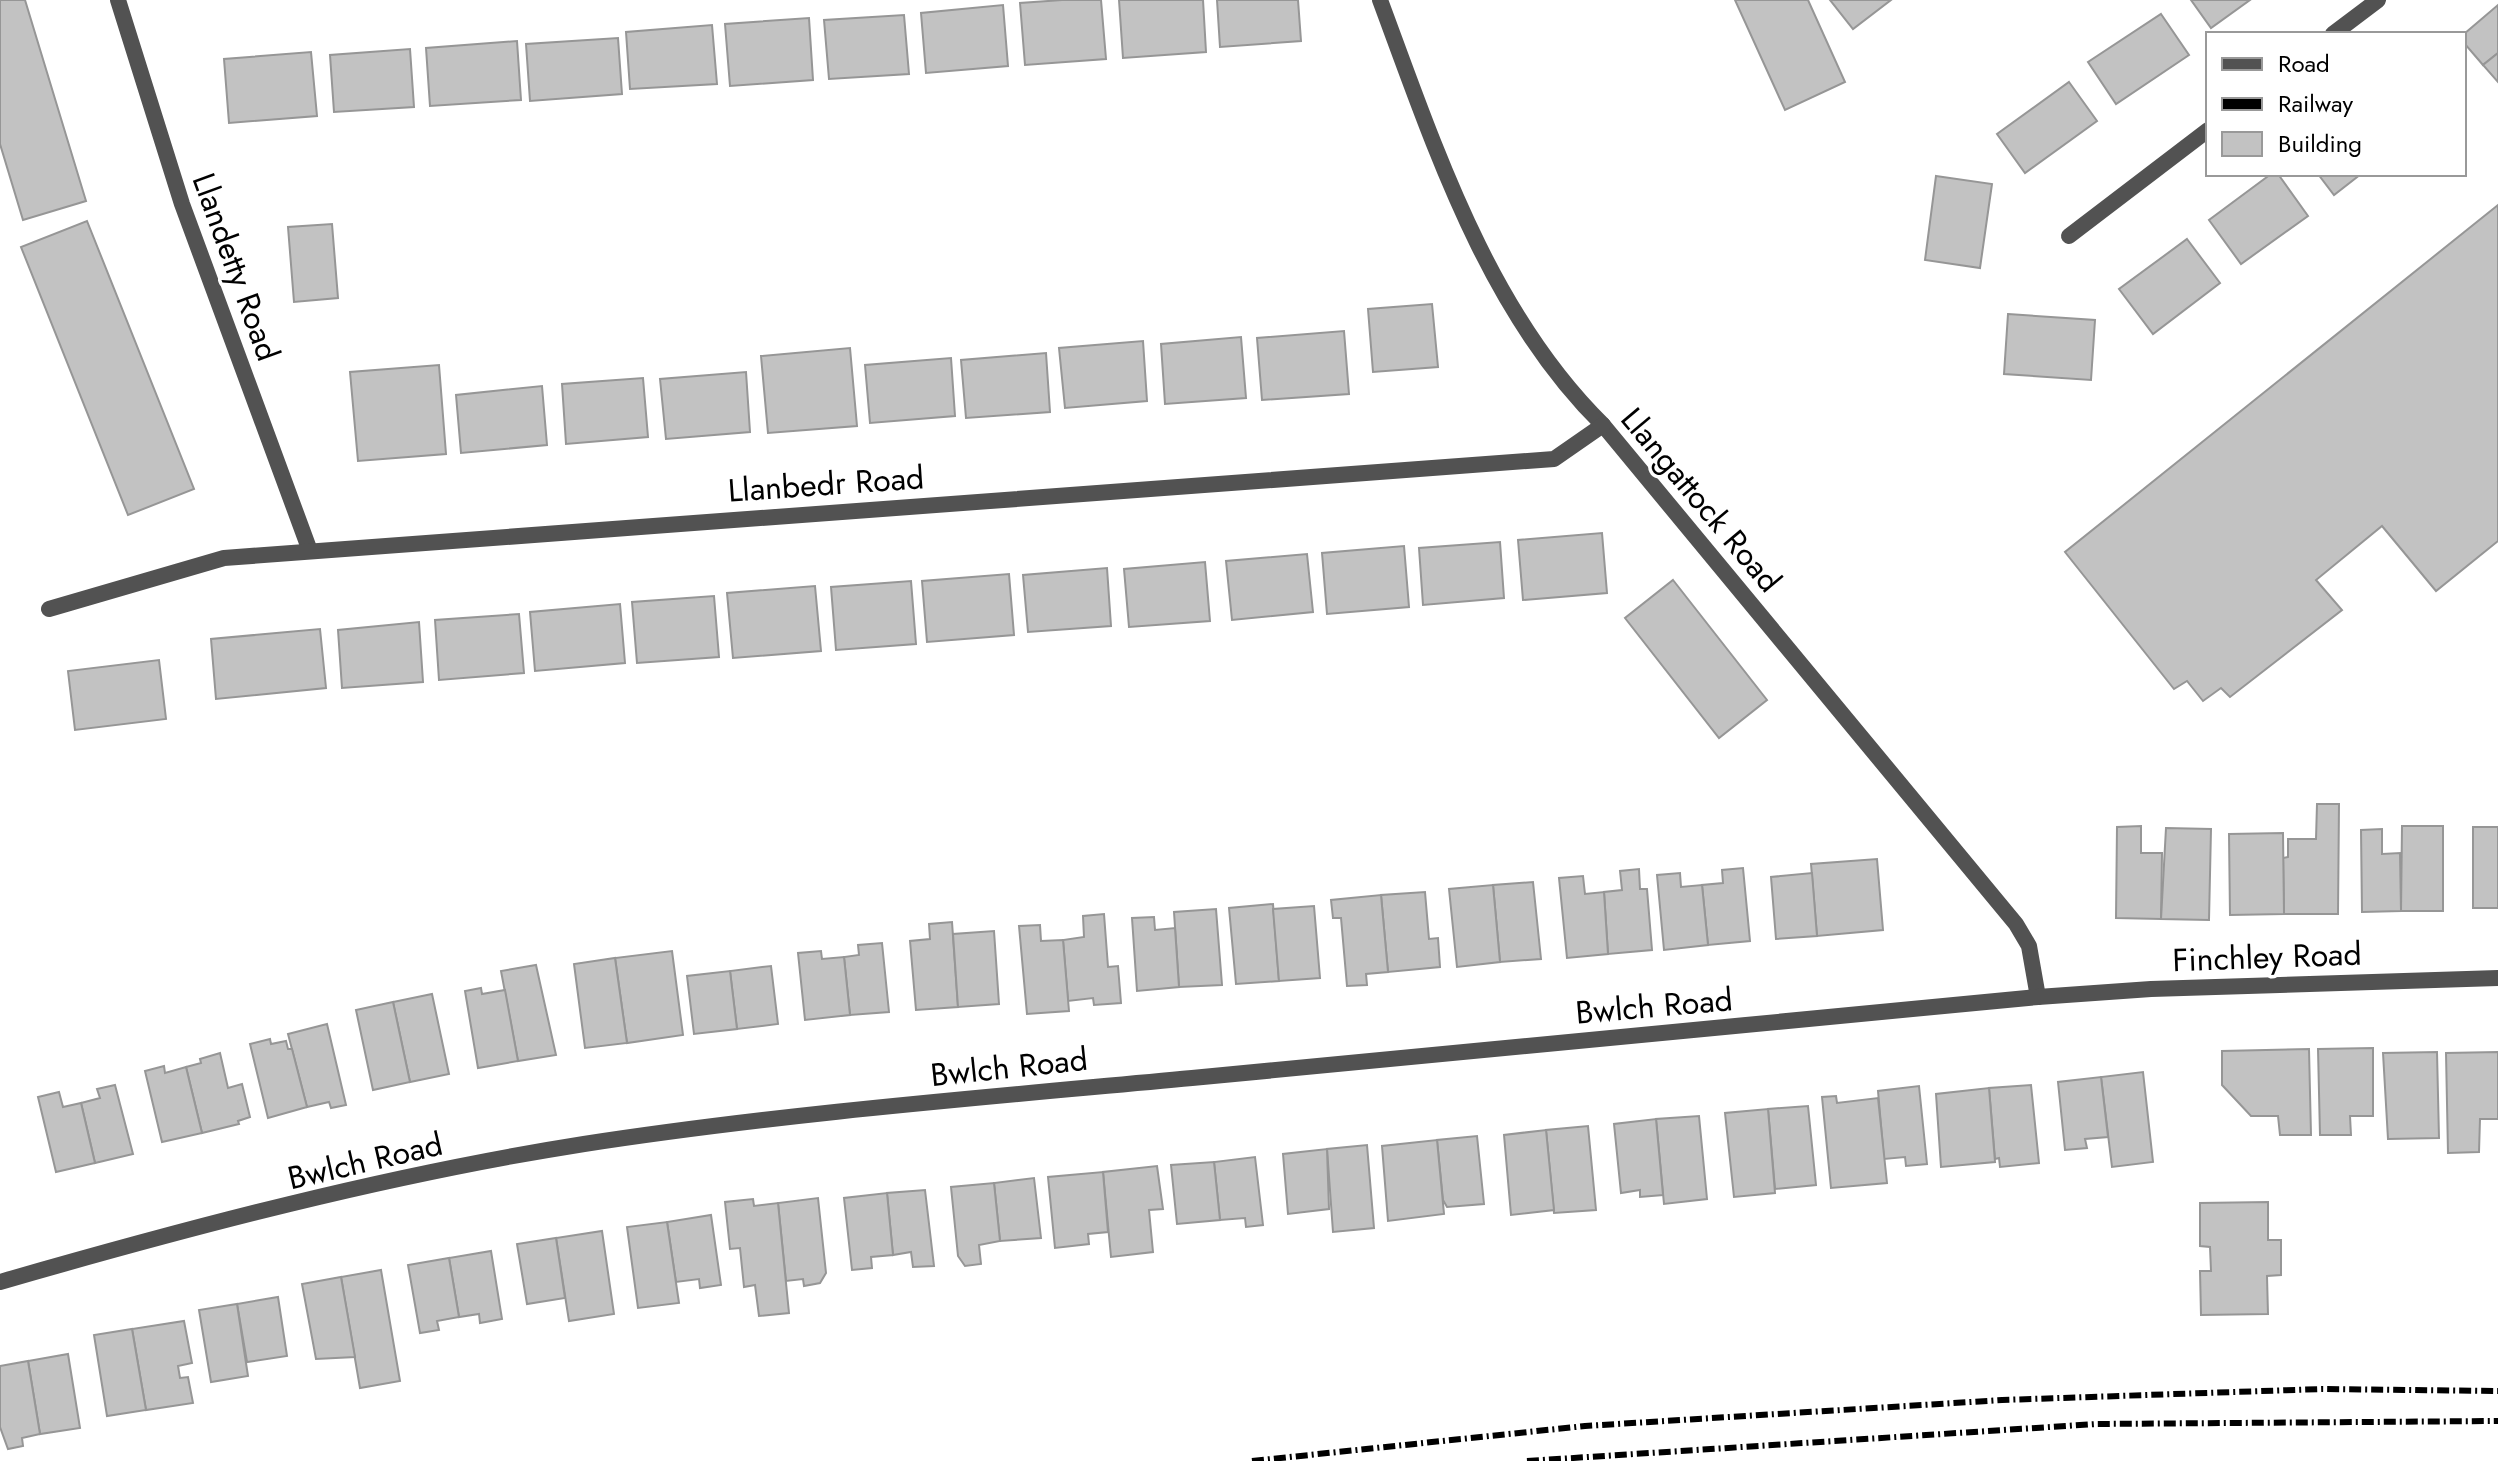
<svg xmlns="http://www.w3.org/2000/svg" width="2498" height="1461" viewBox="0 0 2498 1461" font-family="Jost,sans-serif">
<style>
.building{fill:#c2c2c2;stroke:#969696;stroke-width:2}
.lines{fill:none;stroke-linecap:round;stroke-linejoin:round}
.street{stroke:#525252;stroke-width:16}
.rail{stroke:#000;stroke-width:6;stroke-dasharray:12 4 2 4;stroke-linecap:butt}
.labels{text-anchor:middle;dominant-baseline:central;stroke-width:7;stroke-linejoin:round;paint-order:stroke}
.street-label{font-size:32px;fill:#000;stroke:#fff}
</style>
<rect width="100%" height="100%" fill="#fff"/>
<g class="building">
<path d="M0,0h25l61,201 -63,19 -23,-76z"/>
<path d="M1062,0h39l5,59 -81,6 -5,-62z"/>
<path d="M1119,0h84l3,52 -83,6z"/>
<path d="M1217,0h81l3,41 -81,6z"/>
<path d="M1735,0h73l37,82 -60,28z"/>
<path d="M1830,0h61l-38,29z"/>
<path d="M2191,0h59l-39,28z"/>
<path d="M1003,5l5,61 -82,7 -5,-60z"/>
<path d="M2498,5v48l-15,12 -19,-22v-9z"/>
<path d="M2161,14l28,41 -73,49 -28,-42z"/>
<path d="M904,15l5,59 -80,5 -5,-59z"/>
<path d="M809,18l4,62 -83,6 -5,-62z"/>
<path d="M712,25l5,59 -87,5 -4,-57z"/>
<path d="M618,38l4,56 -92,7 -4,-57z"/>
<path d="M517,41l4,59 -91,6 -4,-58z"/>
<path d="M410,49l4,58 -80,5 -4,-57z"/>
<path d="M311,52l6,64 -88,7 -5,-64z"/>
<path d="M2498,53v29l-15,-17z"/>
<path d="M2069,82l28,39 -72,52 -28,-39z"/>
<path d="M2271,174h7l30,42 -67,48 -32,-44z"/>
<path d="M2318,174h43l-27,21z"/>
<path d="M1936,176l56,8 -12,84 -55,-8z"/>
<path d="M2498,205v336l-62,50 -54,-65 -66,54 26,30 -112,87 -9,-9 -18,13 -16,-20 -13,8 -109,-137z"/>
<path d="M87,221l107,268 -66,26 -107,-268z"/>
<path d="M332,224l6,74 -44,4 -6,-75z"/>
<path d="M2187,239l33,44 -67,51 -34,-45z"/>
<path d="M1432,304l6,63 -65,5 -5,-63z"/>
<path d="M2008,314l87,6 -4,60 -87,-6z"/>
<path d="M1344,331l5,63 -87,6 -5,-62z"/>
<path d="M1241,337l5,61 -81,6 -4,-60z"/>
<path d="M1143,341l4,60 -82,7 -6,-60z"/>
<path d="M850,348l7,78 -89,7 -7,-77z"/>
<path d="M1046,353l4,59 -84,6 -5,-58z"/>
<path d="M951,358l4,58 -85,7 -5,-58z"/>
<path d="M439,365l7,89 -88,7 -8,-89z"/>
<path d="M746,372l4,60 -84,7 -6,-60z"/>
<path d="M643,378l5,59 -82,7 -4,-60z"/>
<path d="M542,386l5,59 -86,8 -5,-58z"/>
<path d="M1602,533l5,60 -84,7 -5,-60z"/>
<path d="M1500,542l4,56 -81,7 -4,-57z"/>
<path d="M1404,546l5,61 -82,7 -5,-61z"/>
<path d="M1307,554l6,58 -81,8 -6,-59z"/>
<path d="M1205,562l5,59 -81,6 -5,-58z"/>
<path d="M1107,568l4,58 -83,6 -5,-57z"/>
<path d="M1009,574l5,61 -87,7 -5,-61z"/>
<path d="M1673,580l94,120 -48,38 -94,-120z"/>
<path d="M911,581l5,63 -80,6 -5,-63z"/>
<path d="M815,586l6,65 -88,7 -6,-65z"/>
<path d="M714,596l5,61 -82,6 -5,-61z"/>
<path d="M620,604l5,59 -90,8 -5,-59z"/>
<path d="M519,614l5,59 -85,7 -4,-60z"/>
<path d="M419,622l4,60 -81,6 -4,-58z"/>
<path d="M320,629l6,59 -110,11 -5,-60z"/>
<path d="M159,660l7,59 -91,11 -7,-59z"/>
<path d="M2317,804h22l-1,110h-54l-1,-56 5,-1v-18h28z"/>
<path d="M2141,826v27h21l-1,66 -45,-1 1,-91z"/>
<path d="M2402,826h41v85h-42z"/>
<rect x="2473" y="827" width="25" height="81"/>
<path d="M2166,828l45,1 -2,91 -48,-1z"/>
<path d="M2382,829v25l18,-1 1,58 -39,1 -1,-82z"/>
<path d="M2283,833l1,81 -54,1 -1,-81z"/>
<path d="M1877,859l6,71 -66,6 -6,-72z"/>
<path d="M1743,868l7,73 -42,4 -6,-60 21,-2 -1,-13z"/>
<path d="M1639,869l1,20h7l5,61 -44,4 -4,-62 18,-2 -2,-19z"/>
<path d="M1680,873l1,14 21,-2 6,60 -44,5 -7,-75z"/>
<path d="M1812,873l5,63 -41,3 -5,-62z"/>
<path d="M1583,876l2,18 19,-2 4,62 -41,4 -8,-80z"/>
<path d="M1533,882l8,77 -41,3 -7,-77z"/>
<path d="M1493,885l7,77 -43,5 -8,-78z"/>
<path d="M1425,892l4,47 9,-1 2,29 -52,5 -7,-77z"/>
<path d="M1381,895l7,77 -22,2 1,11 -20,1 -6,-68h-8l-2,-18z"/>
<path d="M1273,904l6,77 -43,3 -7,-76z"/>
<path d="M1314,906l6,72 -41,3 -6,-72z"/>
<path d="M1216,909l6,76 -43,2 -5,-75z"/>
<path d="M1104,914l4,53 10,-1 3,37 -27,2 -1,-7 -25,3 -5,-61 21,-3 -1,-21z"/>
<path d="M1154,917l1,13 20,-2 4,59 -42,4 -5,-73z"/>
<path d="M952,922l6,85 -42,3 -6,-69 20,-2 -1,-15z"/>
<path d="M1040,925l1,16 22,-1 6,71 -42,3 -8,-88z"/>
<path d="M994,931l5,73 -41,3 -5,-73z"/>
<path d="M882,943l7,69 -39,3 -6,-58 15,-2 -1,-10z"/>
<path d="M672,951l11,84 -56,8 -12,-85z"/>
<path d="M821,951l1,8 22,-2 6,58 -45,5 -7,-67z"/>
<path d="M615,958l12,85 -42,5 -11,-84z"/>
<path d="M536,965l20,90 -38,6 -17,-90z"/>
<path d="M771,966l7,58 -41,5 -7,-58z"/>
<path d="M730,971l7,58 -43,5 -7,-58z"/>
<path d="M481,988l1,6 23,-4 13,71 -40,7 -13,-77z"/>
<path d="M432,994l17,80 -39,8 -17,-80z"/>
<path d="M393,1002l17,80 -37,8 -17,-80z"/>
<path d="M327,1024l19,81 -15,3 -2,-6 -22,5 -19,-73z"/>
<path d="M270,1039l1,5 15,-3 2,8h4l15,58 -39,11 -18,-74z"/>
<path d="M2373,1048v68h-23l1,19h-31l-2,-86z"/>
<path d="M2309,1049l2,86h-31l-2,-19h-27l-29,-31v-34z"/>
<path d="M2437,1052l2,86 -51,1 -5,-86z"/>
<path d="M2498,1052v67h-18l-1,33 -31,1 -2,-100z"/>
<path d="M220,1053l8,35 14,-4 8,33 -12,4 1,3 -37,9 -16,-66 15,-4 -1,-4z"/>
<path d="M164,1066l1,7 21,-6 16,66 -40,9 -17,-71z"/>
<path d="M2143,1072l10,90 -41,5 -11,-90z"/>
<path d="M2101,1077l7,60 -23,2 2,9 -22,2 -7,-68z"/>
<path d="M115,1085l18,69 -38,9 -14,-60 19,-5 -3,-9z"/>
<path d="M2031,1085l8,78 -39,4 -1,-9 -4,1 -6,-71z"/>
<path d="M1919,1086l8,78 -21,2 -1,-9 -21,2 -6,-68z"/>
<path d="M1989,1088l6,74 -54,5 -5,-73z"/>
<path d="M59,1092l4,15 18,-4 14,60 -39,9 -18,-75z"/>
<path d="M1836,1096l1,7 41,-5 9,85 -56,5 -9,-91z"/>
<path d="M1808,1106l8,79 -41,4 -7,-80z"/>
<path d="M1768,1109l7,84 -41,4 -9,-84z"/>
<path d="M1699,1116l8,83 -43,5 -8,-85z"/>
<path d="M1656,1119l7,76 -23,2v-7l-19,3 -7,-69z"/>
<path d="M1588,1126l8,84 -42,3 -8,-83z"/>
<path d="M1546,1130l8,80 -43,5 -7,-80z"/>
<path d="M1477,1136l7,68 -37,3 -4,-7 -6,-60z"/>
<path d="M1437,1140l7,74 -56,7 -6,-75z"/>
<path d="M1367,1145l7,83 -41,4 -6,-83z"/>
<path d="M1327,1149l2,60 -41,5 -5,-60z"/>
<path d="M1255,1157l8,68 -17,2 -1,-9 -25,2 -6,-58z"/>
<path d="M1214,1162l6,58 -43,4 -6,-59z"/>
<path d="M1157,1166l6,43 -14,1 4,42 -42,5 -8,-85z"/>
<path d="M1103,1172l5,60 -20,2 1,10 -34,4 -7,-71z"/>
<path d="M1034,1178l7,60 -41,3 -6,-58z"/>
<path d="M994,1183l6,58 -21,4 2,19 -16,2 -7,-10 -7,-69z"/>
<path d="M925,1190l9,76 -21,1 -2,-15 -18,3 -6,-62z"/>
<path d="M887,1193l6,62 -22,2 1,11 -20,2 -8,-72z"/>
<path d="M818,1198l8,75 -6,10 -16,3 -1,-7 -17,2 -8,-78z"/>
<path d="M753,1199l1,7 24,-3 11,110 -30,3 -4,-31 -11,2 -4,-39 -10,1 -5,-47z"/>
<path d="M2268,1202v38h13v35l-14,1 1,38 -67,1 -1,-44h11l-1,-24 -10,-1v-43z"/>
<path d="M711,1215l10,70 -21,3 -1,-9 -23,3 -9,-60z"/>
<path d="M667,1222l12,81 -41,5 -11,-81z"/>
<path d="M602,1231l12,83 -45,7 -13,-83z"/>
<path d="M556,1238l9,60 -38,6 -10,-60z"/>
<path d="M491,1251l11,68 -22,4 -1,-9 -20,3 -10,-59z"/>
<path d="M449,1258l10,59 -22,4 2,9 -19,3 -12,-68z"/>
<path d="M381,1270l19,111 -40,7 -19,-111z"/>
<path d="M341,1277l14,80 -39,2 -14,-75z"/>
<path d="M278,1297l9,59 -40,6 -10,-58z"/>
<path d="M237,1304l11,72 -37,6 -12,-72z"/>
<path d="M184,1321l8,42 -14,3 2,12 8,-1 5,26 -47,7 -14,-81z"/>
<path d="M132,1329l14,81 -39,6 -13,-81z"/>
<path d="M68,1354l12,74 -40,6 -12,-73z"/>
<path d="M28,1361l12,73 -18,4 1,8 -15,3 -8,-22v-61z"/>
</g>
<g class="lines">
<g class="street">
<path d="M118,0l64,204 128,347"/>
<path d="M1380,0c55,148 108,312 223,425l413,499 13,22 9,51"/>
<path d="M2333,34l45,-34"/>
<path d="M2069,236l139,-106"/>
<path d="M49,609l175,-51 1330,-99 49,-34"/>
<path d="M0,1282c191,-55 387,-107 584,-138 202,-31 405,-47 608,-66 282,-27 564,-54 846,-81l113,-8 347,-11"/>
</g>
<g class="rail">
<path d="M1252,1461l333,-35 417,-26 320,-11 176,2"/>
<path d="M1527,1461l569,-37 402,-3"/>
</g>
</g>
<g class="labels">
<g class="street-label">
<text transform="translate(236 267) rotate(70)">Llandetty Road</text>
<text transform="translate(826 484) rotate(-4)">Llanbedr Road</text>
<text transform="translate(1701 500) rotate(50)">Llangattock Road</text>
<text transform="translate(2267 957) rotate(-2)">Finchley Road</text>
<text transform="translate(1654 1006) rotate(-5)">Bwlch Road</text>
<text transform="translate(1009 1067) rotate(-6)">Bwlch Road</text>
<text transform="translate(365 1161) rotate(-13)">Bwlch Road</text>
</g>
</g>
<rect x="2206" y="32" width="260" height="144" fill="#ffffff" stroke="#999999" stroke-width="2"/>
<rect x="2222" y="58" width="40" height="12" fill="#525252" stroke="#999999" stroke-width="2"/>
<text x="2278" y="72" font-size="24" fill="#000000">Road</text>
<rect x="2222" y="98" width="40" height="12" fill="#000000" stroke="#999999" stroke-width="2"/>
<text x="2278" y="112" font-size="24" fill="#000000">Railway</text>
<rect x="2222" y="132" width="40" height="24" fill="#c2c2c2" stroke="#999999" stroke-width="2"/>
<text x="2278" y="152" font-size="24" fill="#000000">Building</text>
</svg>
